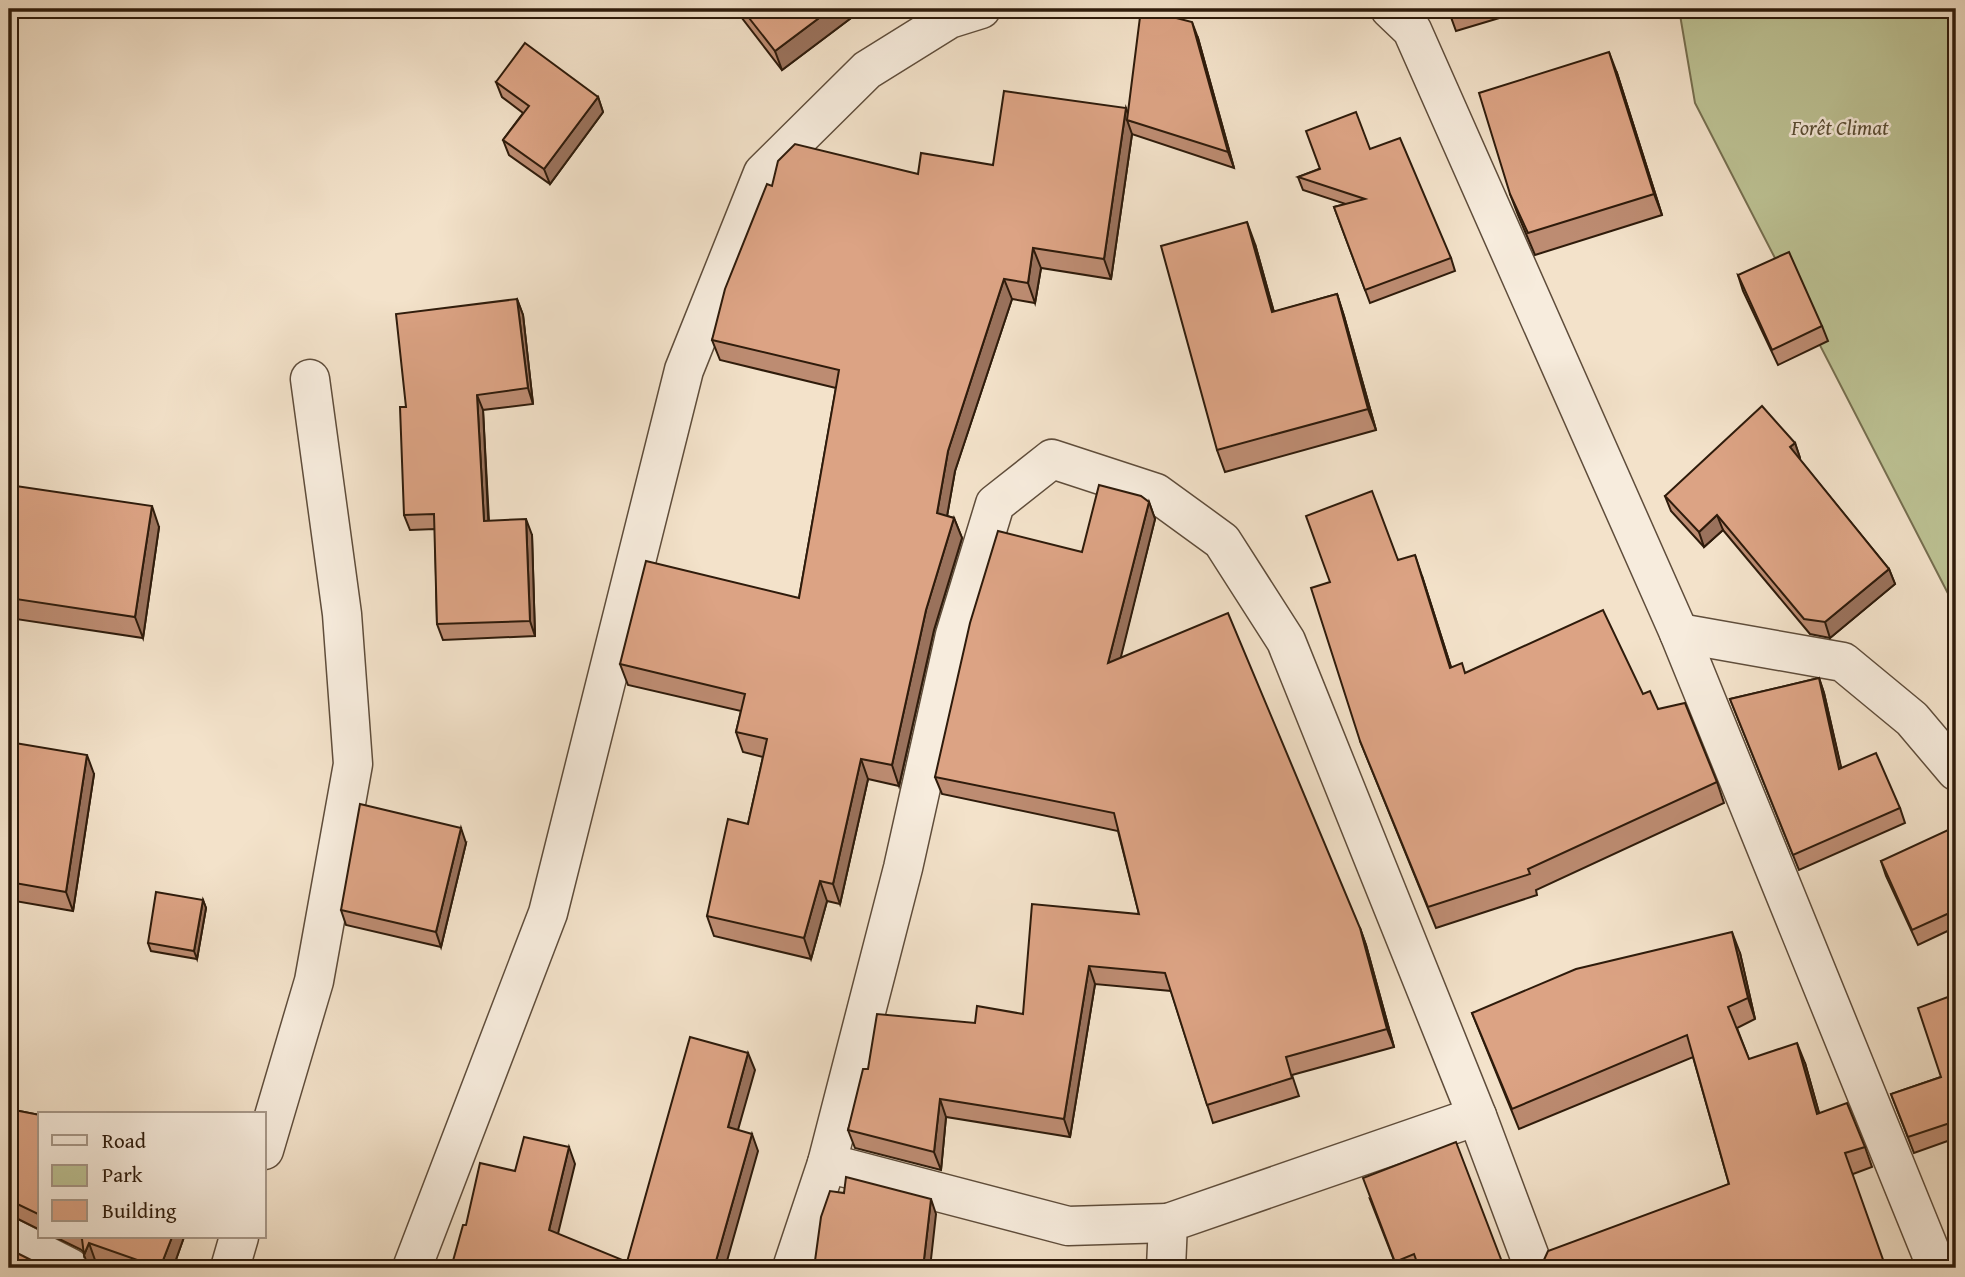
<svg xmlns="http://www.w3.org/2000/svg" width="1965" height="1277" viewBox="0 0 1965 1277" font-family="'Gentium Book Plus',serif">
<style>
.green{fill:#bdc395;stroke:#766f50;stroke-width:2}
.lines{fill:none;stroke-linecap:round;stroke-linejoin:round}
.minor-casing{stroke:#5f4d3b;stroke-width:41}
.minor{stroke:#f7ecdd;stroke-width:38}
.wall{fill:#bd8c72;stroke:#2e1b0b;stroke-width:2}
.shaded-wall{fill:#9a725c;stroke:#2e1b0b;stroke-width:2}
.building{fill:#dca384;stroke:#2e1b0b;stroke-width:2}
.labels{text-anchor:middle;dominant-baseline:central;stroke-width:5;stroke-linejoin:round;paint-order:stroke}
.park-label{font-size:21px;font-style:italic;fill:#594d34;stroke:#f7ecdd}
</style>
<rect width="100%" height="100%" fill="#f3e2ca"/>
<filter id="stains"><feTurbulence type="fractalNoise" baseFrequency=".00286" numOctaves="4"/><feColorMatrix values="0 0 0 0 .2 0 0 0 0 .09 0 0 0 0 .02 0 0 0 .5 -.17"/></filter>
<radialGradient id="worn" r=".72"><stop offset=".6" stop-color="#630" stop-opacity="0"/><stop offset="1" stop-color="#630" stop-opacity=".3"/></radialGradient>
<path class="green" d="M1679,9h277v600l-261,-506z"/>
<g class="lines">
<defs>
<g id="minor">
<path d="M1390,9l22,21 267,603 258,635"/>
<path d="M1679,633l164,29 69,57 44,52"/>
<path d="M264,1150l50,-169 39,-217 -11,-150 -32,-235"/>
<path d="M827,1163l241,63 100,-3"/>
<path d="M9,1237l61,31"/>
<path d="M230,1268l9,-31"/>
<path d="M412,1268l136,-355 136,-543 79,-197 104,-103 82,-51 32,-10"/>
<path d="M792,1268l35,-105 76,-295 52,-233 40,-131 57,-45 104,34 66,48 64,100 191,475 57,152"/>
<path d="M1166,1268l2,-45 309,-107"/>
</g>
</defs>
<use href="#minor" class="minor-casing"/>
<use href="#minor" class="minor"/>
</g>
<g class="wall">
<path d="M735,9h128l-81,61z"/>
<path d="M1448,9h67l1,4 -60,18z"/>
<path d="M1198,38l36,130 -102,-34 -21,145 -70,-11 -6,35 -23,-4 -57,172 -8,45 7,2 8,20 -28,92 -35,156 -31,-7 -28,125 -13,-3 -16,58 -97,-23 -7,-20 41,-92 15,-67 -20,-5 -7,-20 5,-21 -113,-26 -8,-21 179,-66 37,-210 -116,-28 -8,-20 60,-154 146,-12 75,-9 135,-52z"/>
<path d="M1617,73l45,142 -127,40 -17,-40 -8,-21z"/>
<path d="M496,82l102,15 5,15 -53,72 -41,-29 -6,-15 20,-27 -21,-16z"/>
<path d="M1370,149l81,109 4,13 -85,32 -36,-96 12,-3 -43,-14 -5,-13z"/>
<path d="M1255,244l19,68 63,-18 7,22 32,114 -151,42 -8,-22z"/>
<path d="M1738,275l84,51 6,15 -50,24 -35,-74z"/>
<path d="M517,299l6,16 10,89 -50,6 6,111 43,14 3,101 -92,4 -6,-16 -2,-95 -25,1 -6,-15 2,-108z"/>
<path d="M1795,443l5,15 -1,1 90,110 6,15 -65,54 -20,-4 -87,-104 -19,17 -33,-36 -6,-15z"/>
<path d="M9,485l150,42 -16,111 -134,-20z"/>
<path d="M1149,502l6,17 -35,139 240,270 6,17 28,102 -102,28 7,21 -86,27 -42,-132 -76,-7 -25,153 -124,-20 -5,53 -86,-22 -7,-18 20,-61 107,-46 48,-9 116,-100 -21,-83 -176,-37 -7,-17 147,-225z"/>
<path d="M1398,560l24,16 29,91 14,6 178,21 15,15 59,73 7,21 -188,87 1,5 -101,33 -76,-187z"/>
<path d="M1819,678l5,15 17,75 59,40 5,15 -106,47 -69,-171z"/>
<path d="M9,742l85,32 -21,137 -64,-11z"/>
<path d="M466,843l-25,104 -95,-22 -5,-15z"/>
<path d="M1956,848v79l-38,18 -32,-69 -5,-15z"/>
<path d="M203,900l3,8 -9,51 -46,-8 -3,-8z"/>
<path d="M1740,953l15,66 -18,9 12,31 56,4 14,50 46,34 7,20 -19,7 -318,94 194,-84 -36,-127 -174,72 -47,-116z"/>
<path d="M1956,994v144l-42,15 -23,-59 50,-17z"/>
<path d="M9,1109l31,6v115l-28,-14 -3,-9z"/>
<path d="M1370,1199l134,68 18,1h-125z"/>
<path d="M55,1237h129l-11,31h-55l-23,-8 -15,-11z"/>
</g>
<g class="shaded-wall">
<path d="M831,9h32l-81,61 -7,-19z"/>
<path d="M1192,22l6,16 36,130 -6,-16z"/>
<path d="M1609,52l8,21 45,142 -8,-21z"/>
<path d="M598,97l5,15 -53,72 -6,-15z"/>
<path d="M1126,108l5,13 -4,-1 5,14 -21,145 -7,-20z"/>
<path d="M1247,222l8,22 25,90 -8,-22z"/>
<path d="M1033,248l8,20 -6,35 -7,-20z"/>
<path d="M1004,279l8,20 -57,172 -11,62 -7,-20 11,-62z"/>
<path d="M1337,294l7,22 32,114 -8,-21z"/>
<path d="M517,299l6,16 10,89 -5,-16z"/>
<path d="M477,395l6,15 6,126 -5,-15z"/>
<path d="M1795,443l5,15 -5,5 -5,-16z"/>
<path d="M1149,502l6,17 -40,162 -7,-18z"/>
<path d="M152,506l7,21 -16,111 -8,-21z"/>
<path d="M1717,515l6,15 -19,17 -5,-15z"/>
<path d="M954,518l8,20 -28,92 -35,156 -7,-21 34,-155z"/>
<path d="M526,519l6,16 3,101 -5,-15z"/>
<path d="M1415,555l7,21 36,113 -8,-21z"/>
<path d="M1889,569l6,15 -65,54 -5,-16z"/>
<path d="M1819,678l5,15 21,91 -6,-15z"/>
<path d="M87,755l7,19 -21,137 -7,-19z"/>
<path d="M861,759l7,20 -28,125 -7,-20z"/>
<path d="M461,828l5,15 -25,104 -5,-15z"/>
<path d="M820,881l7,20 -16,58 -7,-21z"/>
<path d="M203,900l3,8 -9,51 -3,-8z"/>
<path d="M1360,928l6,17 28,102 -7,-18z"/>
<path d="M1732,932l8,21 15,66 -7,-21z"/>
<path d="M1089,966l6,18 -25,153 -6,-18z"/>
<path d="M1797,1043l8,20 20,71 -8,-20z"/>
<path d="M748,1053l7,17 -21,74 -6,-17z"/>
<path d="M940,1099l6,18 -5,53 -7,-18z"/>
<path d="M752,1134l6,17 -33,117h-11z"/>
<path d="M569,1147l6,17 -20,82 -6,-16z"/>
<path d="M931,1199l5,15 -6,54h-7z"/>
<path d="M172,1237h12l-11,31h-13z"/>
<path d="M89,1243l6,17 -3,8h-3l-5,-13z"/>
</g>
<g class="building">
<path d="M742,9h89l-56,42z"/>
<path d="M1141,9l51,13 36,130 -101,-32z"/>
<path d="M1448,9h27l-25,7z"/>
<path d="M525,43l73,54 -54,72 -41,-29 26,-34 -33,-24z"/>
<path d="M1609,52l45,142 -126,39 -18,-39 -31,-101z"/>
<path d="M1004,91l122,17 -22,151 -71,-11 -5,35 -24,-4 -56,172 -11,62 17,5 -28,92 -34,155 -31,-6 -28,125 -13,-3 -16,57 -97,-22 21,-97 20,5 19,-85 -31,-7 9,-38 -125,-30 26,-103 153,37 40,-228 -127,-30 13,-51 42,-105 5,2 6,-25 17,-17 123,30 3,-21 72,12z"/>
<path d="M1356,112l14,37 30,-11 51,120 -86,32 -31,-83 31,-8 -67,-22 22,-8 -14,-38z"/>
<path d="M1247,222l25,90 65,-18 31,115 -151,41 -56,-204z"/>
<path d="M1789,252l33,74 -50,24 -34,-75z"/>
<path d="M517,299l11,89 -51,7 7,126 42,-2 4,102 -93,3 -3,-110 -30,1 -4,-108h6l-10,-93z"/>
<path d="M1762,406l33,37 -5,4 99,122 -64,53 -21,-3 -87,-104 -18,17 -34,-36z"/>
<path d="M9,485l143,21 -17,111 -126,-19z"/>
<path d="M1099,485l42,11 8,6 -41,161 120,-50 132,315 27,101 -101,28 6,21 -85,27 -42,-132 -76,-7 -25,153 -124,-20 -6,53 -86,-22 15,-61h5l9,-55 98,9 2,-17 46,8 9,-110 107,10 -25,-101 -179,-36 35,-154 28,-92 84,21z"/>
<path d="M1372,491l26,69 17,-5 35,113 12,-5 3,10 138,-63 40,84 7,-3 8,18 27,-6 32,79 -189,87 2,5 -102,33 -68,-166 -49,-153 19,-6 -24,-66z"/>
<path d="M1819,678l20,91 37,-16 24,55 -107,47 -63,-156z"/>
<path d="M9,742l78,13 -21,137 -57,-10z"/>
<path d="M360,804l101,24 -25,104 -95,-22z"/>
<path d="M1948,830l8,18v62l-44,20 -31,-69z"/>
<path d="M156,892l47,8 -9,51 -46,-8z"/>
<path d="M1732,932l16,66 -20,9 21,52 48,-16 20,71 30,-11 18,44 -20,6 41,115h-357h6l8,-6 5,-11 181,-67 -42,-149 -175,74 -40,-96 104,-44z"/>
<path d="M1956,994v127l-48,16 -17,-43 50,-17 -23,-69z"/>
<path d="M690,1037l58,16 -20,74 24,7 -38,134h-263l12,-43h3l14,-62 35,8 9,-34 45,10 -20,83 78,32z"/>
<path d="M9,1109l31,6v100l-31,-15z"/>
<path d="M1456,1142l48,125 8,-3 10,4h-103l-5,-14 -19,8 -32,-84z"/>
<path d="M846,1177l85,22 -8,69h-109l7,-51 9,-26 14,2z"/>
<path d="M80,1237h92l-12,31 -71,-25 -5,12 -2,-16z"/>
<path d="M9,1249l38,19h-38z"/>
</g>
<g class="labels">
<g class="park-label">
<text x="1840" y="127">Forêt Climat</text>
</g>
</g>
<rect width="1965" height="1277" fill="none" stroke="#f3e2ca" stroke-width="35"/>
<rect x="10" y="10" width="1944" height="1256" fill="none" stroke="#2e1b0b" stroke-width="3.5"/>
<rect x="18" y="18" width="1930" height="1242" fill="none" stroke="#2e1b0b" stroke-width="2"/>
<rect x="38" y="1112" width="228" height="126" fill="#f7ecdd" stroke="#a79889" stroke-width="2"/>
<rect x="52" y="1135" width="35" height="10" fill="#f7ecdd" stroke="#a79889" stroke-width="2"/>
<text x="102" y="1148" font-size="21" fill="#2e1b0b">Road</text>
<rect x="52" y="1165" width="35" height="21" fill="#bdc395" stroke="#a79889" stroke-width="2"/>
<text x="102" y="1182" font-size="21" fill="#2e1b0b">Park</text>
<rect x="52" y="1200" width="35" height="21" fill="#dca384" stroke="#a79889" stroke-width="2"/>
<text x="102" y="1218" font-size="21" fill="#2e1b0b">Building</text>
<rect width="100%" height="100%" filter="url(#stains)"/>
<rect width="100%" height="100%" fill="url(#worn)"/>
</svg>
